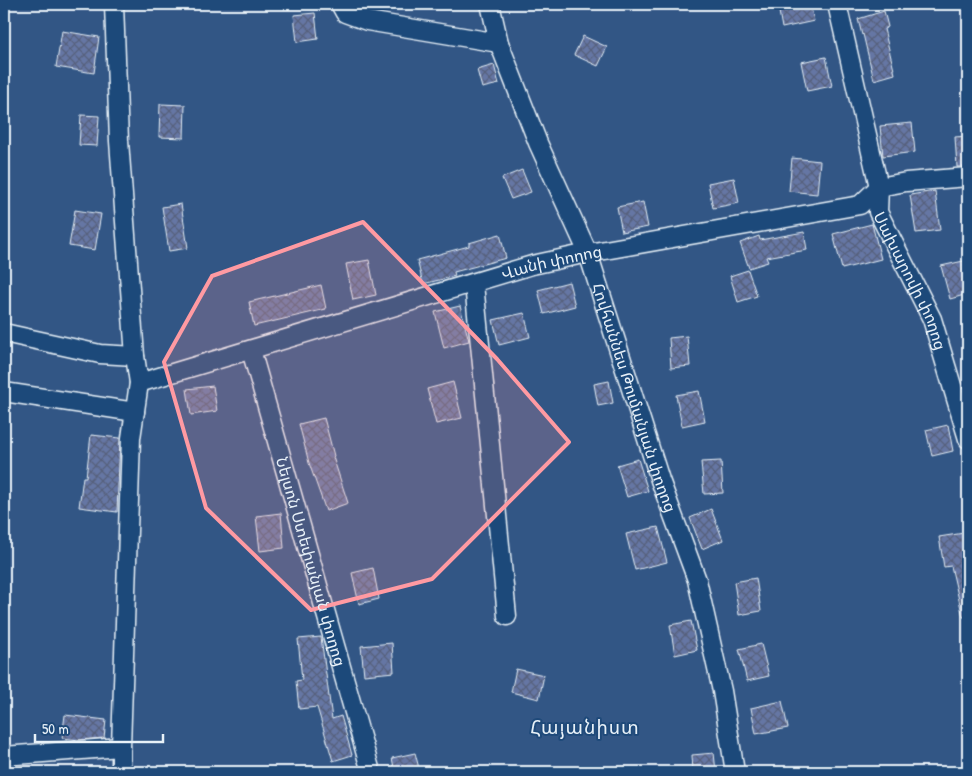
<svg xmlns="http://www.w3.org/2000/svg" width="972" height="776" viewBox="0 0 972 776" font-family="'Patrick Hand','Noto Sans Armenian',sans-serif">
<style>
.building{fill:url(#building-cross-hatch);stroke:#e8f1f8}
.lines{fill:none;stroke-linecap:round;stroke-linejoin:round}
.minor-casing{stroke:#e8f1f8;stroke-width:21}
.minor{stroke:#1f4a7a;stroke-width:18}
.marked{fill:#ff9aa2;fill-opacity:0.2;stroke:#ff9aa2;stroke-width:4;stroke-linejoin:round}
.labels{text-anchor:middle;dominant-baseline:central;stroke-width:4;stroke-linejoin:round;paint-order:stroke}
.street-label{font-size:16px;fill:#e8f1f8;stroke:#1f4a7a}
.quarter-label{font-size:19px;letter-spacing:1px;fill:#e8f1f8;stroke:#1f4a7a}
</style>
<defs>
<pattern id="building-cross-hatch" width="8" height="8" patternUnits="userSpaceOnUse" patternTransform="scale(1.25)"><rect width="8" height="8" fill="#6576a4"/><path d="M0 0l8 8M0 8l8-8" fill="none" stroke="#57617c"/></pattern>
</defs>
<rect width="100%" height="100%" fill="#325685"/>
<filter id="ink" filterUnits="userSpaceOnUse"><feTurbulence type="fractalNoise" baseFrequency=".02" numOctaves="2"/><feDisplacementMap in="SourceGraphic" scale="10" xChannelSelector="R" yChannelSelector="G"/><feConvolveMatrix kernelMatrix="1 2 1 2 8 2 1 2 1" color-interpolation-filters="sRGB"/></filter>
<g filter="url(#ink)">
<g class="building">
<path d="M790,4h20l4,17 -32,7 -4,-22z"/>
<path d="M884,11l4,16 -4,2 11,45 -21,6 -11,-46 -1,1 -4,-16z"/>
<path d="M315,13l3,26 -21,3 -3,-27z"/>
<path d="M62,31l37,6 -5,36 -38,-6z"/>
<path d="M583,36l24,11 -9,19 -24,-11z"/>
<path d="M826,57l6,29 -25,5 -6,-29z"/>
<path d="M494,65l5,19 -17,4 -5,-18z"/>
<path d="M160,104l25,1 -1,33 -25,-1z"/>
<path d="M81,115l18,1 -2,30 -18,-1z"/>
<path d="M912,123l3,29 -32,4 -3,-30z"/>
<path d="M968,136v31h-11l-2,-30z"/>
<path d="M792,158l28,3 -3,33 -28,-3z"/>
<path d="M522,170l9,22 -20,7 -9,-21z"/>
<path d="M734,178l5,25 -26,5 -5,-25z"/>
<path d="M935,191l5,39 -24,3 -6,-38z"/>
<path d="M643,202l5,25 -26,5 -5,-25z"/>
<path d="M181,204l7,44 -19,3 -7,-44z"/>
<path d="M75,210l26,4 -6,36 -26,-4z"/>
<path d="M872,224l9,35 -39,10 -9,-35z"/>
<path d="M804,232l3,18 -41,7 2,5 -19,6 -9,-25 19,-7 1,4z"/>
<path d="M500,234l6,24 -52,14 1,4 -32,8 -6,-24 52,-14v-3z"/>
<path d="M369,260l7,35 -23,5 -7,-36z"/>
<path d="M968,260v34l-18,5 -9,-33z"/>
<path d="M748,270l9,26 -19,6 -8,-26z"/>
<path d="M569,282l6,24 -31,8 -6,-24z"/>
<path d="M321,285l5,24 -72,17 -5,-24z"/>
<path d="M460,306l9,35 -25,7 -9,-36z"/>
<path d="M524,313l6,24 -31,8 -6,-25z"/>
<path d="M687,336l3,30 -19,2 -2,-30z"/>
<path d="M609,381l4,22 -15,3 -4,-22z"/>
<path d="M453,382l9,36 -26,6 -9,-35z"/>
<path d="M213,386l4,25 -26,4 -4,-26z"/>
<path d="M699,391l6,30 -23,5 -6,-31z"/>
<path d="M324,418l10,38 -1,1 15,46 -22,8 -17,-48 -10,-39z"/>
<path d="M948,425l5,26 -21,5 -6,-26z"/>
<path d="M91,435l29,3 -3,74 -38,-5 4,-30h3z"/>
<path d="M638,459l10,32 -21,6 -10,-32z"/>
<path d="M721,461l2,32 -19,1 -3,-32z"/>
<path d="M711,509l12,31 -21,9 -12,-31z"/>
<path d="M281,513l3,35 -24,3 -4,-35z"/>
<path d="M658,527l9,35 -32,8 -9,-36z"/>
<path d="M964,533l4,26v58h-5l-12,-51 -7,1 -5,-30z"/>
<path d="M373,568l6,31 -20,5 -7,-31z"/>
<path d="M756,578l5,33 -22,4 -5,-33z"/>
<path d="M691,621l6,29 -22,5 -5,-30z"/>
<path d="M321,637l11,82 9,-3 11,39 -19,6 -16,-54 -18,2 -3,-28 6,-1 -4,-41z"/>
<path d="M392,643l2,29 -30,3 -3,-29z"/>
<path d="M761,644l8,32 -22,5 -8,-32z"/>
<path d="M516,669l28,6 -5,24 -28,-7z"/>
<path d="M782,701l6,27 -32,6 -5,-26z"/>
<path d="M65,715l41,5 -2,18 -24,2 -18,-2z"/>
<path d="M415,753l5,19h-25l-3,-14z"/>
<path d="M714,753l2,19h-23l-1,-17z"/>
</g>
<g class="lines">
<defs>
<g id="minor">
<path d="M340,4l5,9 22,8 132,22"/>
<path id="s1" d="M490,4l9,39 39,100 50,110 72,227 37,100 25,111 13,81"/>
<path id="s2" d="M837,4l42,183 -1,25 54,107 36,120"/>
<path d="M474,284l33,332"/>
<path d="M4,333l96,21 35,2"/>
<path id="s3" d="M251,350l120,422"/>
<path id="s4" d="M139,383l393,-118 56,-12 272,-48 19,-18 27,-5 62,-5"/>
<path d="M4,392l131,20"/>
<path d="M4,756l117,-9 10,-309 8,-55 -4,-27 -16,-215 -5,-137"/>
<path d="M121,772v-25"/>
</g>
</defs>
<use href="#minor" class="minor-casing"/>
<use href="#minor" class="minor"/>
</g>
</g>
<path class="marked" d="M363,222l134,137 72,83 -137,137 -121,31 -105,-102 -42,-146 48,-86z"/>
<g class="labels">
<g class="street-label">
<text stroke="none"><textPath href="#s4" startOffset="430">Վանի փողոց</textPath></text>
<text stroke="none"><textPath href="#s2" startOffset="289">Սախարովի փողոց</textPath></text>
<text stroke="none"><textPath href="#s1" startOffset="420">Հովհաննես Թումանյան փողոց</textPath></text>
<text stroke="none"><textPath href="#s3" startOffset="220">Նելսոն Ստեփանյան փողոց</textPath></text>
</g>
<g class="quarter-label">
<text x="585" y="727">Հայանիստ</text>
</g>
</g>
<rect width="972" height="776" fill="none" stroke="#1f4a7a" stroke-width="20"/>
<rect x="10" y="10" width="952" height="756" fill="none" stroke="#e8f1f8" stroke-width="2" filter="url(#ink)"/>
<path d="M35 734v8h128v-8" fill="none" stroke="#e8f1f8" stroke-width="2.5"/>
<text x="42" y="734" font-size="15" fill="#e8f1f8" stroke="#1f4a7a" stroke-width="4" paint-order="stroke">50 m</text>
</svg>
